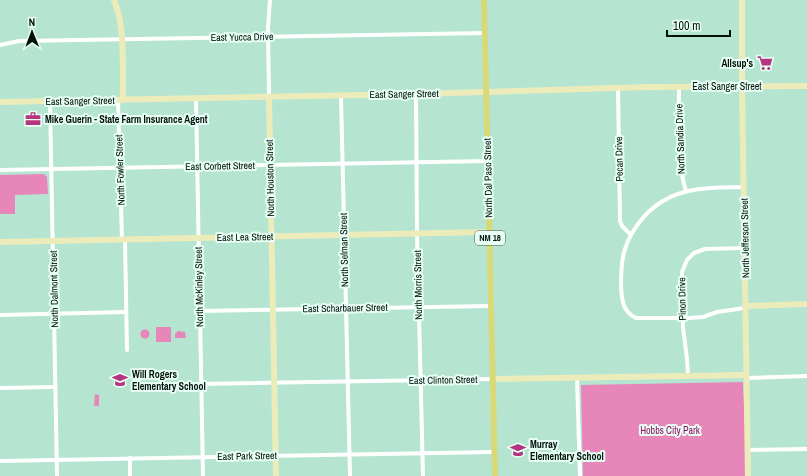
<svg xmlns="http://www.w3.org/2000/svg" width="807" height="476" viewBox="0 0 807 476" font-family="'Archivo Narrow',sans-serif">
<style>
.green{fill:#e786b8}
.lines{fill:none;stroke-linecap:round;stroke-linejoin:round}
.street{stroke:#fff;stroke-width:4}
.secondary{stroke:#ececbb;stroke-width:6}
.primary{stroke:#dad977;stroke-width:6}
.labels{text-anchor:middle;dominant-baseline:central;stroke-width:4;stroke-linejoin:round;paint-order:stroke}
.shield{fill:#e8fff5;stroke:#465850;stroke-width:1}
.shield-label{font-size:9px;font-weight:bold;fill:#01100a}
.street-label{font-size:10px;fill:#01100a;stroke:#e8fff5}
.poi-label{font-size:10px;font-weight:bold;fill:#01100a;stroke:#e8fff5;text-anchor:start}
.park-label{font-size:10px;fill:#920d63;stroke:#e8fff5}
</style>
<rect width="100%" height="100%" fill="#b5e4d1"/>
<g class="green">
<path d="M44,174l3,3 1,17 -33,1v19h-15v-39z"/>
<rect x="156" y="327" width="15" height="15"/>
<circle cx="145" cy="334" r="4.5"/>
<path d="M178,331l7,1 1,6h-11v-4z"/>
<path d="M743,382l4,94h-164l-2,-91z"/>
<path d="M95,394l4,1v11h-5z"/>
</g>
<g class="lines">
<g class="street">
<path d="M0,45l19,-4 466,-8"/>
<path d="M679,87c0,33 -3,73 7,104"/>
<path d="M618,88l2,133 2,5 9,9"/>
<path d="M416,94l1,140 6,242"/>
<path d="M341,96l9,380"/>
<path d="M269,97l-1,-70 2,-27"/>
<path d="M196,99l7,377"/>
<path d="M118,100l4,140"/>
<path d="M50,101l7,375"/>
<path d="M0,170l487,-9"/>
<path d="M744,187c-28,1 -56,-1 -81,14 -19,11 -36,34 -40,56 -2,10 -2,20 -2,30 1,14 2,25 15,31h54l13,-1 14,-5 28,-4"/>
<path d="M125,240l2,110"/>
<path d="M200,311l291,-5"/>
<path d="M0,315l126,-3"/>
<path d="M688,376l-1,-17 -4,-32 -1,-55 5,-12 7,-7 11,-4 40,-1"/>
<path d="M577,378l3,98"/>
<path d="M746,378l61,-2"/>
<path d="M141,385l352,-6"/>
<path d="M0,388l55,-1"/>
<path d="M747,450l60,-1"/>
<path d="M130,458v18"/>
<path d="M0,461l494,-9"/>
</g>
<g class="secondary">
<path d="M114,0c12,28 8,69 9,100"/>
<path d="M742,0v86l6,390"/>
<path d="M269,97l7,379"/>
<path d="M0,102l416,-8 232,-7 159,-1"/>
<path d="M0,242l489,-10"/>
<path d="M745,306l62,-2"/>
<path d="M493,379l252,-4"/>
</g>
<path class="primary" d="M484,0l11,476"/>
</g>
<defs>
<symbol id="supermarket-bare" viewBox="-9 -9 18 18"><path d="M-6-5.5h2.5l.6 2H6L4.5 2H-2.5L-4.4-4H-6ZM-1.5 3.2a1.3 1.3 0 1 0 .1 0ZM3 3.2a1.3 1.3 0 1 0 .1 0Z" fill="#b53580" stroke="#e8fff5" stroke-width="2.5" paint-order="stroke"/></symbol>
<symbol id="office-bare" viewBox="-9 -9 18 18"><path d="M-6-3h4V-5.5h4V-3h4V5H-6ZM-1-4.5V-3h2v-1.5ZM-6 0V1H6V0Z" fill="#b53580" stroke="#e8fff5" stroke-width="2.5" paint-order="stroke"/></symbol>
<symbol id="school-bare" viewBox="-9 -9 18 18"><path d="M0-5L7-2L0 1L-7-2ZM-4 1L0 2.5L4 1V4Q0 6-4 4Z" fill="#b53580" stroke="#e8fff5" stroke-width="2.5" paint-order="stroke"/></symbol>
</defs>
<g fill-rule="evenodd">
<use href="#supermarket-bare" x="754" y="52" width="22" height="22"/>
<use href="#office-bare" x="22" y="108" width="22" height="22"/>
<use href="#school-bare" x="109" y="369" width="22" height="22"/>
<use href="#school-bare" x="507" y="439" width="22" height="22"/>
</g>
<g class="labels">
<rect class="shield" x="475" y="231" width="30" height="14" rx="3"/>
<g class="shield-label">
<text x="490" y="238">NM 18</text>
</g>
<g class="street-label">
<text transform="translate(242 37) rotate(-1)">East Yucca Drive</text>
<text x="727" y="86">East Sanger Street</text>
<text transform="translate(404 94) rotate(-1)">East Sanger Street</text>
<text transform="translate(80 101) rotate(-1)">East Sanger Street</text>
<text transform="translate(680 139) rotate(-92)">North Sandia Drive</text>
<text transform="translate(619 159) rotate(-91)">Pecan Drive</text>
<text transform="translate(220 166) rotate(-1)">East Corbett Street</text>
<text transform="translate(120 170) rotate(-92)">North Fowler Street</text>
<text transform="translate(270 178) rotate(-91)">North Houston Street</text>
<text transform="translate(488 178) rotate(-91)">North Dal Paso Street</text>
<text transform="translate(245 237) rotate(-1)">East Lea Street</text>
<text transform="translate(745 238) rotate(-91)">North Jefferson Street</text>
<text transform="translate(344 250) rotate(-91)">North Selman Street</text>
<text transform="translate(418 285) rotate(-91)">North Morris Street</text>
<text transform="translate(199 287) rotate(-91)">North McKinley Street</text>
<text transform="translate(54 289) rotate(-91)">North Dalmont Street</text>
<text transform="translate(682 299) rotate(-91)">Pinon Drive</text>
<text transform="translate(345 308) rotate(-1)">East Scharbauer Street</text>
<text transform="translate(443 380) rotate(-1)">East Clinton Street</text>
<text transform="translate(247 456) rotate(-1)">East Park Street</text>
</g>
<g class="poi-label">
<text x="753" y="63" text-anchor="end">Allsup's</text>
<text x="45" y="119">Mike Guerin - State Farm Insurance Agent</text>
<text x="132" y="374">Will Rogers<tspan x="132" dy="12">Elementary School</tspan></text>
<text x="530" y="444">Murray<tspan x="530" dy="12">Elementary School</tspan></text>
</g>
<g class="park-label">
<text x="670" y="430">Hobbs City Park</text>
</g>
</g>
<g transform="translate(32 32) rotate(359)" stroke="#e8fff5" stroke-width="3" paint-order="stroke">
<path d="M0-3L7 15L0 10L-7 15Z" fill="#01100a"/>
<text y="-6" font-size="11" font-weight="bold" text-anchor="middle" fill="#01100a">N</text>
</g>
<path d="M667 30v6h63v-6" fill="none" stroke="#01100a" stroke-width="2"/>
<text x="673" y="30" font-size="12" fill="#01100a" stroke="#e8fff5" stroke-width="3" paint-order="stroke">100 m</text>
</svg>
